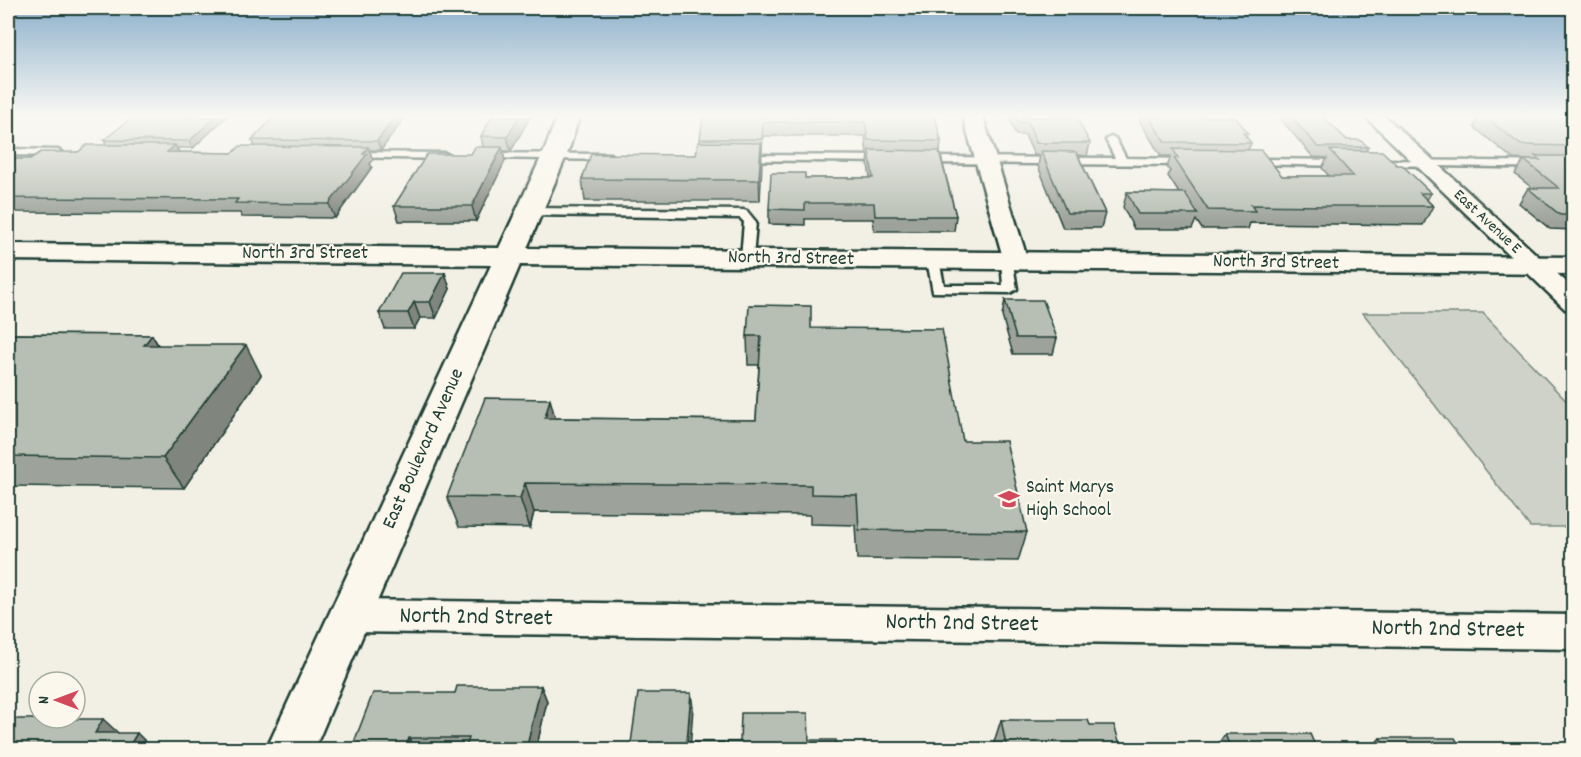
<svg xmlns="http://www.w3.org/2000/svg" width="1581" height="757" viewBox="0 0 1581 757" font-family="Dekko,sans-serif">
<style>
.green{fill:#cfd2c8;stroke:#77887e;stroke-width:1.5}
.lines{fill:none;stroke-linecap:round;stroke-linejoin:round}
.lane-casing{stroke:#1f3d34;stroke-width:5}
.street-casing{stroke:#1f3d34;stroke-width:5}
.secondary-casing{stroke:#1f3d34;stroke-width:5}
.lane{fill:#fbf7ec;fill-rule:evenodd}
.street{fill:#fbf7ec;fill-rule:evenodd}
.secondary{fill:#fbf7ec;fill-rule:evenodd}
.wall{fill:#9da39a;stroke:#1f3d34;stroke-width:1.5}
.shaded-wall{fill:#80857d;stroke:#1f3d34;stroke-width:1.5}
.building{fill:#b7beb3;stroke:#1f3d34;stroke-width:1.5}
.labels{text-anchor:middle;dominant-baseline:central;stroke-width:4.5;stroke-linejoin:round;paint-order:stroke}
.far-street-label{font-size:16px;fill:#1f3d34;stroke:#fbf7ec}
.street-label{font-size:20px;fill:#1f3d34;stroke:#fbf7ec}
.poi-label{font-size:20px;fill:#1f3d34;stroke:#fbf7ec;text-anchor:start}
.near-street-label{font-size:24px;fill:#1f3d34;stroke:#fbf7ec}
</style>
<rect width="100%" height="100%" fill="#f2f0e5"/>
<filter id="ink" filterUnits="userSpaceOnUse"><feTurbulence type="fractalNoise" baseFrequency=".0167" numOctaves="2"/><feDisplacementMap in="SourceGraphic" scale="12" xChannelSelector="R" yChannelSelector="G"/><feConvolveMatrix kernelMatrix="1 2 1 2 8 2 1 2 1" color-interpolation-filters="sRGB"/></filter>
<g filter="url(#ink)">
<path class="green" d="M1363,313h120l90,95v119h-43z"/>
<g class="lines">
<defs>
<g id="lane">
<path d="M1111,137l4,1 11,20 63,1 5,3 -5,3 -267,-2 -5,-3 5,-3 193,1 -9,-18z"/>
<path d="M8,149l50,1 5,3 -5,3 -50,-1z"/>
<path d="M352,152l93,1 5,3 -5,3 -97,-2v-4z"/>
<path d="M484,153l126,1 5,3 -5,3 -130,-2v-4z"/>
<path d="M742,155l147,1 5,3 -5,3 -151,-2v-4z"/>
<path d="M1252,159l93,1 5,3 -5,3 -97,-2 -1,-2z"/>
<path d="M1375,160l199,2v6l-203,-3 -1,-2z"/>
<path d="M528,208l215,2 4,1 9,11 -3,36 -6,4 -6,-4 3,-36 -4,-4 -216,-3v-6z"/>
<path d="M933,256l6,4 5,25h59l-2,-24 6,-4 5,1 5,31 -7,4 -77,-1 -6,-32z"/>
</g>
<g id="street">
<path d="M963,117h20l45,144 -3,5 -9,2 -9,-2 -3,-5z"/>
<path d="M1366,117h20l188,172v22l-9,-2z"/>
<path d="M350,600l1224,15v34l-1224,-17 -13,-5 -6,-11 6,-11z"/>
</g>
<path id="secondary" d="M557,117h22l-10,32 -42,99 1047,9v17l-1054,-9 -206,485h-48l225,-485 -483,-5v-16l491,4 46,-99z"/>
</defs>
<use href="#lane" class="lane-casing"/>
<use href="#street" class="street-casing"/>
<use href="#secondary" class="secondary-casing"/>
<use href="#lane" class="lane"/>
<use href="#street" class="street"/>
<use href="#secondary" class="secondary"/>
</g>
<g class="wall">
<path d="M226,117l-33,31h-16l2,4 54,1 22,-7 -3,-6 22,-23h131l-24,33h-12l4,10 -3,4 2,3 -37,51 -93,-1 -2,-4 -232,-1v-53h23l47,-7 28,-7 -2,-5z"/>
<path d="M492,117h38l-19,34h-8l2,10 -29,60h-77l-5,-15 77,-52 12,-7 -2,-11z"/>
<path d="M703,117h232l6,24 -1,11 16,64 -2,15h-80l-1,-12h-68v6l-36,-1v-15l36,-31h65l-2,-14 1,-10h-2l-2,-18h-102l-1,17h-1l-1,48h-175l-3,-22 114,-24 4,-13z"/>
<path d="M1009,117h67l14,26 -3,13 -9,-1 27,58 -4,15h-38l-25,-62 2,-11h-6l-9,-20h-9z"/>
<path d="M1140,117h95l13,16 -2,4 5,6 -3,7 34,26h47l-7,-8 5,-10 -14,-1 -34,-40h44l24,23 21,7 -2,4 31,14 34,28 -4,7 6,6 -10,19 -173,-2 -2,6h-46l-6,-9 -4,9h-58l-11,-22 4,-15 52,1 -11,-17 2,-5 -3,-4 4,-11h-10l-22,-36z"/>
<path d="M1472,117h102v113l-24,-1 -31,-26 9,-15h4l-17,-14 9,-14h8l-19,-1 -39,-32 3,-6z"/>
<path d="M445,273l5,16 -14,29h-16l-6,11h-29l-6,-16z"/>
<path d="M1005,300l52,38 -4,16h-40l-11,-38z"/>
<path d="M811,328l152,113 64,91 -9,29 -161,-2 -2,-34 -45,-1v-9l-276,-3 -4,16 -71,-1 -12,-30 108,-79 201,2 3,-55h-11l-1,-29z"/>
<path d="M8,334l144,1 6,10 103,30 -77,113 -176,-2z"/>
<path d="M541,686l6,15 -11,49h-185l104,-57z"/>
<path d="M1001,720l89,5 32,25h-126l-2,-8z"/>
<path d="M1225,734l92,16h-103z"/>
<path d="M1380,738l82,12h-93z"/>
<path d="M1525,745l49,5h-55z"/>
</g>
<g class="shaded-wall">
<path d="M216,117h10l-33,31 -4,-7z"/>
<path d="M395,117h10l-24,33 -4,-9z"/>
<path d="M519,117h11l-19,34 -4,-14z"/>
<path d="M761,143l1,21 -2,37 -1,-21z"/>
<path d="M175,145l7,14 -15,-7z"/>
<path d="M368,147l5,13 -3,4 2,3 -37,51 -6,-14z"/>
<path d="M502,147l3,14 -29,60 -4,-15z"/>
<path d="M445,273l5,16 -14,29 -6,-16z"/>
<path d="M414,302l6,16 -6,11 -6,-16z"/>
<path d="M152,335l18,30 -26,-20z"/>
<path d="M246,345l15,30 -77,113 -21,-30z"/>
<path d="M550,399l8,30 -13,-11z"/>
<path d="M525,483l9,29 -4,16 -10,-30z"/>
<path d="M541,686l6,15 -11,49h-10z"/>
<path d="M691,693l2,15 -3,42 -3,-8z"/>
<path d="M103,719l24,22 -32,-8z"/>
<path d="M137,733l17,17h-27z"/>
<path d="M409,738l7,12h-11z"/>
</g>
<g class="building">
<path d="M133,117h83l-27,24 -85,-1z"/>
<path d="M274,117h121l-18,24 -125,-1z"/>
<path d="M492,117h27l-12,20 -26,-1z"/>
<path d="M703,117h232l6,24 -73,-1 -3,-18h-102l-1,17h-62z"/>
<path d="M1016,117h60l14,26h-54l-8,-21h-10z"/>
<path d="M1149,117h86l13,16h-5l8,10 -86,-1z"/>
<path d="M1291,117h32l24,23h13l8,7h-50z"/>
<path d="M1485,117h89v29l-53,-1z"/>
<path d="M698,142l63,1 -2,37 -177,-1 9,-25 105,1z"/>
<path d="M87,145h88l-8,7 66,1 7,-7 128,1 -5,7h4l-38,50 -94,-1 3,-4 -230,-1v-39h23l10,-7h37z"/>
<path d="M475,147h27l-30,59h-78l33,-52h44z"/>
<path d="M1173,149l88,1 21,26h71l-23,-26 52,1 15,14h5l29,28h-11l13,13h-107l-75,-1 4,6 -47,-1 -34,-52h4z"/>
<path d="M869,150l70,1 17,65h-81l-1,-13h-69v7l-36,-1 2,-36h34v5h68z"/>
<path d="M1041,151l35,1 29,61h-38z"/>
<path d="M1535,156h39v59h-14l-32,-27h31l-35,-28h16z"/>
<path d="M1127,192l58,1 13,21h-60z"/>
<path d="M401,273h44l-15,29h-16l-6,11h-29z"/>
<path d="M1005,300h38l14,38h-41z"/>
<path d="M749,305l62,1v22l131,1 21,112h43l21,91 -168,-2 -2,-35 -46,-1v-9l-286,-2 -5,15 -73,-1 38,-99 65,1 -5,19 211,2 5,-84h-14z"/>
<path d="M8,334l144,1 -8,10h102l-83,113 -155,-2z"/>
<path d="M457,686h84l-15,64h-61l4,-12h-60l-4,12h-54l22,-57h82z"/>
<path d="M638,693h53l-4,49h53l1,-29h67l1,27h27v10h-206z"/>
<path d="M8,719h95l-8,14h42l-10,17h-119z"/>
<path d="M1001,720h87l2,5h24l8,25h-115z"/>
<path d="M1225,734h85l7,16h-86z"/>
<path d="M1380,738h75l7,12h-76z"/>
<path d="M1525,745h49v5h-47z"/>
</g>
</g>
<linearGradient id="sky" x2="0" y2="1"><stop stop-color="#8cb0cc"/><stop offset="0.52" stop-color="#f9f8f3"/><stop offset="1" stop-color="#f9f8f3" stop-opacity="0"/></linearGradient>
<rect width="1581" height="223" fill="url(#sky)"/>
<defs>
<symbol id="school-bare" viewBox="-9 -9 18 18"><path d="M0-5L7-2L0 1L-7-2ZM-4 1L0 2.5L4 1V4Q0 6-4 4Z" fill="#d1495b" stroke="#fbf7ec" stroke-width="2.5" paint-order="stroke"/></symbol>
</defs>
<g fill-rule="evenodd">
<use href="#school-bare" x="994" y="484" width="30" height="30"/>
</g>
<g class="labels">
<g class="far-street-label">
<text transform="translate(1487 222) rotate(43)">East Avenue E</text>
</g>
<g class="street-label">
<text x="305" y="254">North 3rd Street</text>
<text transform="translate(791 259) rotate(1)">North 3rd Street</text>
<text transform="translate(1276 263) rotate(1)">North 3rd Street</text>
<text transform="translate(424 449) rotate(-66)">East Boulevard Avenue</text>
</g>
<g class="poi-label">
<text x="1026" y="488">Saint Marys<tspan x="1026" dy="23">High School</tspan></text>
</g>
<g class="near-street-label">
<text transform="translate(476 618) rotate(1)">North 2nd Street</text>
<text transform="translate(962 624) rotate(1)">North 2nd Street</text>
<text transform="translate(1448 630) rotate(1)">North 2nd Street</text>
</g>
</g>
<rect width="1581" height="757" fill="none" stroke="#fbf7ec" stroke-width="30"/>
<rect x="15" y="15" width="1551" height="727" fill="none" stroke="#1f3d34" stroke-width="2" filter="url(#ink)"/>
<g transform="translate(57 700) rotate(270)"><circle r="28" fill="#fbf7ec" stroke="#a3ada2" stroke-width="1.5"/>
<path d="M0-4.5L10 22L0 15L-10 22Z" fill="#d1495b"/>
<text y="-9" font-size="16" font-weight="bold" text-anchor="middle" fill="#1f3d34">N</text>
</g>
</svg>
